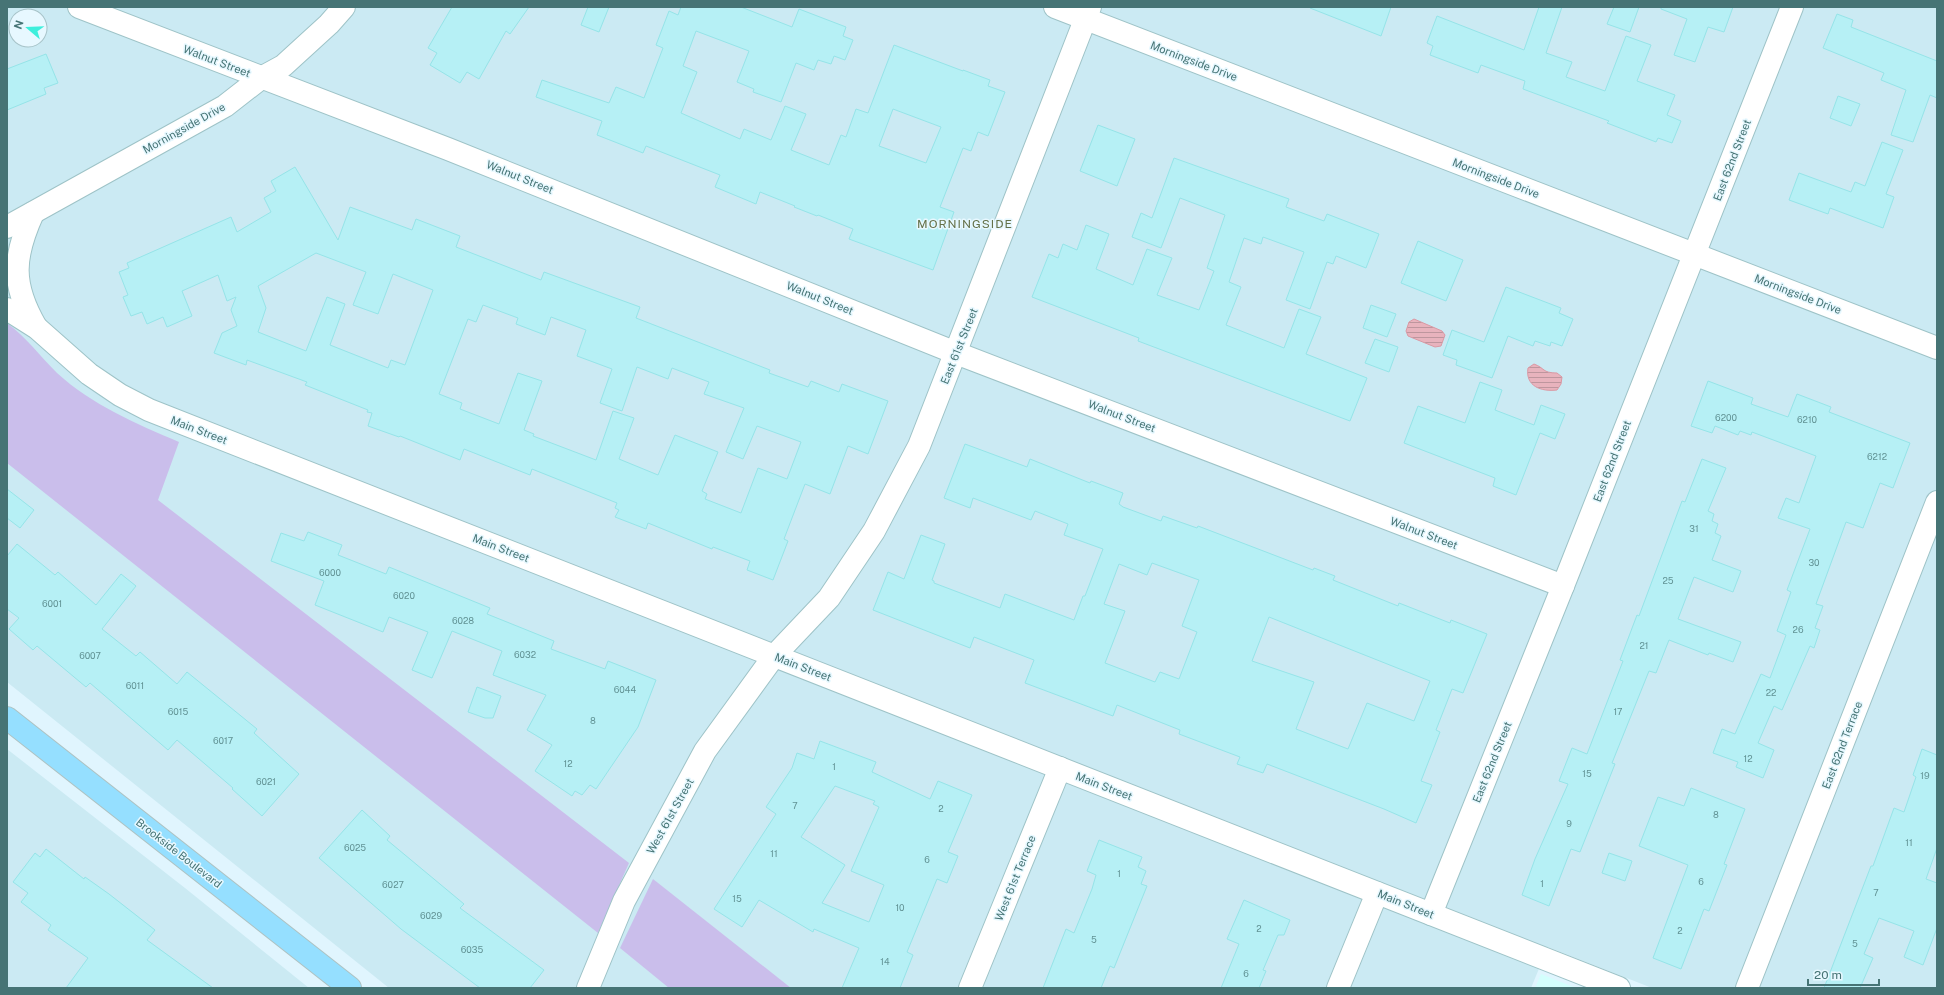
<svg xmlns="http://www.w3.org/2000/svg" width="1944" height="995" viewBox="0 0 1944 995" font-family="'Public Sans',sans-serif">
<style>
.residential{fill:#cbeaf3;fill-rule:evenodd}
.commercial{fill:#d3fffd}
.green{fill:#cabeeb}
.water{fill:url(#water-rules);stroke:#da99a4}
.building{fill:#b6f0f5;stroke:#95e4e8;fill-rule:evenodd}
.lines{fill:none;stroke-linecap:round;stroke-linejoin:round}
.minor-casing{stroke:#9ec3c7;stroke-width:24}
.major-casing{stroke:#aec2c2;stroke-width:24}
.minor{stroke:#fff;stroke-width:22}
.major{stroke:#95dfff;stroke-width:22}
.labels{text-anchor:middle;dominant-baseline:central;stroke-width:3;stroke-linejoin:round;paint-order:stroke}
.number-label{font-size:9px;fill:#629395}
.street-label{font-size:11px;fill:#467475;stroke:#e7f8ff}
.neighbourhood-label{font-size:12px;letter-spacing:1px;fill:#647149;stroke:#e7f8ff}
</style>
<defs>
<pattern id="water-rules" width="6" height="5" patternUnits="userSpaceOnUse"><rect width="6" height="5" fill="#e8b3bd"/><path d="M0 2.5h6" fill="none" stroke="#be969e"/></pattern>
</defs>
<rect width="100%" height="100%" fill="#e0f5fe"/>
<g class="residential">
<path d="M7,7h1930v981h-285l-104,-41 -17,41h-1142l-382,-306zM16,16h24v24h-24z"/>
<path d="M7,749l178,139 124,100h-302z"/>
</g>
<path class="commercial" d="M1541,974l35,14h-41z"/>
<g class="green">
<path d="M7,323c20,15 33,33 50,50 35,32 80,51 122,69l-21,58 471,363 -31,70 -591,-470z"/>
<path d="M653,879l138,109h-122l-49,-40z"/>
</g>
<g class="water">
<path d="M1414,319l28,12 3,4 -4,11 -6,1 -27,-11 -2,-5 3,-9z"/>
<path d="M1534,364c11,4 8,9 23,9l5,4 -1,7 -4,6c-16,2 -32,-4 -29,-22z"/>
</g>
<g class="building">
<path d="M452,7h77l-19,27 -4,-3 -27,48 -12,-7 -7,11 -30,-18 7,-12 -9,-5z"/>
<path d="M588,7h21l-10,25 -18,-7z"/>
<path d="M681,7h60l51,20 7,-18 47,18 -3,9 10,4 -8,20 -11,-4 -3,8 -13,-4 -4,10 -18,-7 -15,39 -28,-10 1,-3 -17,-7 12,-31 -53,-20 -13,35 14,6 -16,41 59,26 4,-10 27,11 14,-34 21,8 -15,36 38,15 12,-30 5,2 10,-28 12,4 26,-68 69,26v-1l27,10 -2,6 17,6 -17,44 -10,-4 -7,19 -8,-3 -23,59 14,5 -21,58 -84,-31 4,-10 -35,-14 -1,1 -23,-9 1,-1 -35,-14 -4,12 -41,-17 5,-12 -74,-29 -3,7 -46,-18 5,-14 -66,-24 6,-17 67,23 7,-16 28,11 19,-50 -7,-3 13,-34 9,4zM893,109l48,18 -15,36 -47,-17z"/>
<path d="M1310,7h81l-10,29 -71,-28z"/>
<path d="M1539,7h23l-16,46 26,9 -6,15 39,14 21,-55 25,9 -14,36 38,14 -8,20 14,6 -9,22 -14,-5 -2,4 -49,-19 2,-2 -86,-32 2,-8 -44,-16 -3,8 -48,-18 3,-9 -6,-3 10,-27 87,34z"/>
<path d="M1614,7h25l-9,25 -23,-8z"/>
<path d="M1661,7h72l-9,25 -16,-5 -13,35 -21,-7 13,-36 -26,-10z"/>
<path d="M1837,14l16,6 -2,7 86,34v37l-7,-3 -17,47 -22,-7 15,-45 -25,-10 3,-7 -61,-25z"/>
<path d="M46,54l12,29 -14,5 2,6 -39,16v-41z"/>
<path d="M1838,96l22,8 -9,22 -21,-8z"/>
<path d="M1098,125l37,14 -18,47 -37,-15z"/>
<path d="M1882,142l21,8 -17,44 8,3 -11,31 -53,-20 -2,6 -39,-14 10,-27 52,19 4,-10 10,4z"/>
<path d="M1174,158l115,41 -3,8 38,14 3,-7 52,20 -13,34 -30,-12 -3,8 -6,-2 -17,47 -24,-9 18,-48 -41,-15 -2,7 -17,-6 -15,44 12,5 -15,38 58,23 15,-39 22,8 -15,37 61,24 -17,43 -212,-80 1,-3 -107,-41 17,-43 9,4 5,-14 14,6 9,-25 23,9 -13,35 37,16 14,-36 25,9 -15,37 42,15 15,-39 -7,-3 18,-53 -45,-17 -19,50 -29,-11 9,-24 11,5z"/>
<path d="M295,167l43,73 12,-33 62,23 4,-11 44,17 -4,11 85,33 3,-8 96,35 -4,11 134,52 -1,3 39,14 3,-6 28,11 3,-8 46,17 -20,53 -20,-8 -18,48 -25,-10 -21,55 4,2 -15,39 -26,-10 3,-9 -37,-14 -1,2 -64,-26 -2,6 -31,-12 4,-7 -4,-2 2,-5 -85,-34 -2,6 -66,-26 -4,11 -60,-24 -1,1 -31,-11 4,-13 -5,-1 1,-2 -63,-25 2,-3 -60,-22 -1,5 -32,-12 8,-20 15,-7 -6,-16 5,-13 -9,4 -9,-26 -36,16 10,25 -25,11 -4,-10 -16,7 -5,-12 -11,4 -8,-19 5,-2 -9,-23 10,-4 -2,-5 104,-46 6,15 34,-20 -7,-14 12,-7 -5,-10zM316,253l50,19 -13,33 25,9 15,-40 40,16 -28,75 -14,-5 -3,8 -58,-23 15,-41 -18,-7 -21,54 -48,-19 8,-24 -8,-22zM483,305l35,13 -2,6 29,11 6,-18 35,13 -9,26 35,13 -12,34 22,8 15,-44 31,12 4,-11 37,14 -5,12 40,14 -18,44 17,7 14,-33 44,16 -14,37 -29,-11 -17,45 -36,-14 2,-5 -5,-3 16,-39 -43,-17 -17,40 -39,-16 15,-41 -21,-7 -17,49 -63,-24 1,-2 -10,-4 18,-49 -24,-8 -19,51 -39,-15 2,-6 -23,-9 29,-75 8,3z"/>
<path d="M1418,241l45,19 -17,41 -45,-18z"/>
<path d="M1506,287l55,21 -2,5 14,6 -11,27 -11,-4 -1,4 -15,-5 -2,5 -25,-10 -16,42 -36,-13 1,-5 -14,-5 9,-25 32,12z"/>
<path d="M1371,305l25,9 -9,23 -24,-9z"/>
<path d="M1375,339l23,8 -9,25 -24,-9z"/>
<path d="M1708,381l45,17 -2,6 37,13 9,-23 34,13 -2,5 81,31 -17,45 -13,-5 -17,45 -17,-6 -30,82 7,2 -8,22 5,2 -6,18 -4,-2 -28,64 -8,-4 -16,37 16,7 -11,28 -27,-11 2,-5 -25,-9 9,-24 13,5 26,-60 9,4 16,-43 -9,-4 14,-39 -4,-2 23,-61 -32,-11 8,-20 13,5 17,-47 -64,-24 -1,3 -11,-4 -2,4 -23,-9 -3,7 -21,-7z"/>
<path d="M1480,382l22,8 -7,20 39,15 7,-20 24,9 -10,25 -15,-6 -24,62 -23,-9 2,-8 -91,-35 14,-37 47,17z"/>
<path d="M965,444l62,23 3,-8 60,24 1,-2 32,12 -4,11 4,3 38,14 2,-5 34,12 1,-2 115,44 1,-2 21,8 -2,4 65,26 1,-3 51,20 1,-3 36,14 -24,59 -11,-4 -16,41 4,2 -19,49 11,4 -16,38 -32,-14 -117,-45 -4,9 -26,-9 3,-7 -61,-23 1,-4 -63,-25 -4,11 -88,-33 9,-23 -60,-23 -4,11 -97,-38 15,-38 16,7 17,-44 24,9 -13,36 2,1v2l66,25 5,-14 69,26 9,-24h2l18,-47 -39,-14 4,-11 -33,-13 -4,9 -58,-22 -3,10 -26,-10zM1152,563l47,17 -17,46 15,6 -18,47 -19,-7 -5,10 -50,-19 20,-52 -21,-7 15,-40 28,11zM1269,617l161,64 -16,40 -47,-18 -19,46 -52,-20 18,-47 -62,-21z"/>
<path d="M1702,459l24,9 -18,43 6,3 -2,7 6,3 -3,9 6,3 -9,24 29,11 -8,21 -39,-15 -16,42 63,23 -8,20 -24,-9 -1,2 -39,-15 -13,33 -7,-2 -37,92 3,1 -35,88 -9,-3 -22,57 -27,-11 13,-36 33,-75 -9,-3 13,-33 15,6 36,-93 -3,-1 17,-45 2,1 43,-115 3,1z"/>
<path d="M7,489l27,21 -14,18 -13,-10z"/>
<path d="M308,532l34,13 -4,10 48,19 3,-7 101,41 -3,6 67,27 -3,8 54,20 3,-8 48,19 -18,47 -42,62 -6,-4 -8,10 -7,-4 -3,5 -37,-25 17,-26 -25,-15 19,-35 -53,-20 9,-24 -50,-20 -20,47 -20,-8 16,-38 -39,-15 -6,15 -68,-27 9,-24 -53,-20 10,-28 23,8z"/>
<path d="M17,544l38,31 3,-3 38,33 25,-31 15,12 -34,43 34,27 4,-4 37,32 10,-12 70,57 -3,4 45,41 -37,42 -30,-27 1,-1 -56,-48 -9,10 -78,-67 -4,4 -49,-41 -4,4 -24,-21 10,-11 -12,-9v-53z"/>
<path d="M477,687l24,9 -8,22h-8l-17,-6z"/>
<path d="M820,741l56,21 -4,10 58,27 8,-18 34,14 -24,57 10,4 -11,27 -10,-4 -30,73 6,3 -13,33h-58l17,-40 -45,-19 -1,3 -54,-32 -17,27 -28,-18 62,-95 -10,-7 26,-39 5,-15 17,6zM835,786l40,15 -2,3 6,3 -28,64 33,14 -15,37 -47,-19 23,-38 -44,-28z"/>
<path d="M1922,749l15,6v93l-11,31 11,4v45l-14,37 -19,-8 10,-26 -35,-13 -15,36 9,4 -13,30h-36l47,-122h2l21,-58 10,4 12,-35 -3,-2z"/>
<path d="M1691,788l54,21 -21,55 3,1 -18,46 -5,-2 -23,60 -28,-11 35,-93 -49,-19 19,-49 26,9z"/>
<path d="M362,810l28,26 -3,4 77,64 -4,4 84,62 -14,18h-50l-79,-59 -82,-71z"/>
<path d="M1099,840l43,17 -4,10 8,4 -5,13 6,2 -33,82 -4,-2 -9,22h-58l23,-59 8,4 18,-44 4,-14 -9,-4z"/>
<path d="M46,849l38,30 1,-2 24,17 46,36 -8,10 66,48h-147l22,-30 -40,-28 3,-5 -30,-23 7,-9 -15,-11 22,-29 5,4z"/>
<path d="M1609,853l23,8 -7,20 -23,-8z"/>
<path d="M1244,900l46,20 -6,15h-6l-15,35 3,1 -7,17h-38l18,-44 -12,-5z"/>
</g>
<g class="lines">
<defs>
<g id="minor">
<path d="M79,7l369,142 508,204 607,233"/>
<path d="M1055,7l882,341"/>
<path d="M33,213c-20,44 -22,71 3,114"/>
<path d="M7,227l218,-121 36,-28 22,-12 46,-42 15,-17"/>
<path d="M7,309l30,19 52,46 31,21 29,15 1470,578"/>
<path d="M1431,914l132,-328 229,-579"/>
<path d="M588,988l36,-87 81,-150 69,-95 55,-58 45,-67 45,-85 171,-439"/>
<path d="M970,988l90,-220"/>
<path d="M1338,988l39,-95"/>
<path d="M1747,988l190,-486"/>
</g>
<path id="major" d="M7,718l343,270"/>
</defs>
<use href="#minor" class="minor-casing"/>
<use href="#major" class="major-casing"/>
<use href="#minor" class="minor"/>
<use href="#major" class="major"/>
</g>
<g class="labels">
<g class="number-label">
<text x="1726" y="417">6200</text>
<text x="1807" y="419">6210</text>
<text x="1877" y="456">6212</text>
<text x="1694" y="528">31</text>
<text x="1814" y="562">30</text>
<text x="330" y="572">6000</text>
<text x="1668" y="580">25</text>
<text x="404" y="595">6020</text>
<text x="52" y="603">6001</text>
<text x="463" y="620">6028</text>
<text x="1798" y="629">26</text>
<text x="1644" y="645">21</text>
<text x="525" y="654">6032</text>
<text x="90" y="655">6007</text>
<text x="135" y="685">6011</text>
<text x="625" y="689">6044</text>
<text x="1771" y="692">22</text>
<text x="178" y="711">6015</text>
<text x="1618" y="711">17</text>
<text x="593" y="720">8</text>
<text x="223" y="740">6017</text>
<text x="1748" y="758">12</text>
<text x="568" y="763">12</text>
<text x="834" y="766">1</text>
<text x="1587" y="773">15</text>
<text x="1925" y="775">19</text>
<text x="266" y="781">6021</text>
<text x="795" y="805">7</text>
<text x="941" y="808">2</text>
<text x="1716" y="814">8</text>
<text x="1569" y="823">9</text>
<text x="1909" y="842">11</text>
<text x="355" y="847">6025</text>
<text x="774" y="853">11</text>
<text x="927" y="859">6</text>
<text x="1119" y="873">1</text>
<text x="1701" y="881">6</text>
<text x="1542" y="883">1</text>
<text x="393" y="884">6027</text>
<text x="1876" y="892">7</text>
<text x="737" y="898">15</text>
<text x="900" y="907">10</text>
<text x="431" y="915">6029</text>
<text x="1259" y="928">2</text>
<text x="1680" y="930">2</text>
<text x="1094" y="939">5</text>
<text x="1855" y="943">5</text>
<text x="472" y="949">6035</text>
<text x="885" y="961">14</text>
<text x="1246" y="973">6</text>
</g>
<g class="street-label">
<text transform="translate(217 61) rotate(21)">Walnut Street</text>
<text transform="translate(1194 61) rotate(21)">Morningside Drive</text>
<text transform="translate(184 128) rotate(-29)">Morningside Drive</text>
<text transform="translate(1732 160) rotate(-69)">East 62nd Street</text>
<text transform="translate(520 177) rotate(22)">Walnut Street</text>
<text transform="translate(1496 178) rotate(21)">Morningside Drive</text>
<text transform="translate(1798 294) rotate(21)">Morningside Drive</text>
<text transform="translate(820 298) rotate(22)">Walnut Street</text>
<text transform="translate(959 346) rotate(-68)">East 61st Street</text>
<text transform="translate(1122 416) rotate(21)">Walnut Street</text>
<text transform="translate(199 430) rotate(21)">Main Street</text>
<text transform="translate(1612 461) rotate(-69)">East 62nd Street</text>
<text transform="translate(1424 533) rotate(21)">Walnut Street</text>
<text transform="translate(501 548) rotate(21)">Main Street</text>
<text transform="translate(803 667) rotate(21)">Main Street</text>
<text transform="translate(1842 745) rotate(-69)">East 62nd Terrace</text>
<text transform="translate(1492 762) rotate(-68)">East 62nd Street</text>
<text transform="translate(1104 786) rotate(21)">Main Street</text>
<text transform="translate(670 816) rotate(-61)">West 61st Street</text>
<text transform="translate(179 853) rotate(38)">Brookside Boulevard</text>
<text transform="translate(1015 878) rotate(-68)">West 61st Terrace</text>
<text transform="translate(1406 904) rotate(22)">Main Street</text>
</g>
<g class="neighbourhood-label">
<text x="965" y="224">MORNINGSIDE</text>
</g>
</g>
<rect width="1944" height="995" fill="none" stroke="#467475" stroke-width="16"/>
<g transform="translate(28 28) rotate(289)"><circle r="19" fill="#e7f8ff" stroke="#a7c3c8"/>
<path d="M0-3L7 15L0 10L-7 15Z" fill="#3defdc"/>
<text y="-6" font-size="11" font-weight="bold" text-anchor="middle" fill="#467475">N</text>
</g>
<path d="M1808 979v6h71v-6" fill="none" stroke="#467475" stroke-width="2"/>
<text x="1814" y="979" font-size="12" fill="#467475" stroke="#e7f8ff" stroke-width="3" paint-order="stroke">20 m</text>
</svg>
